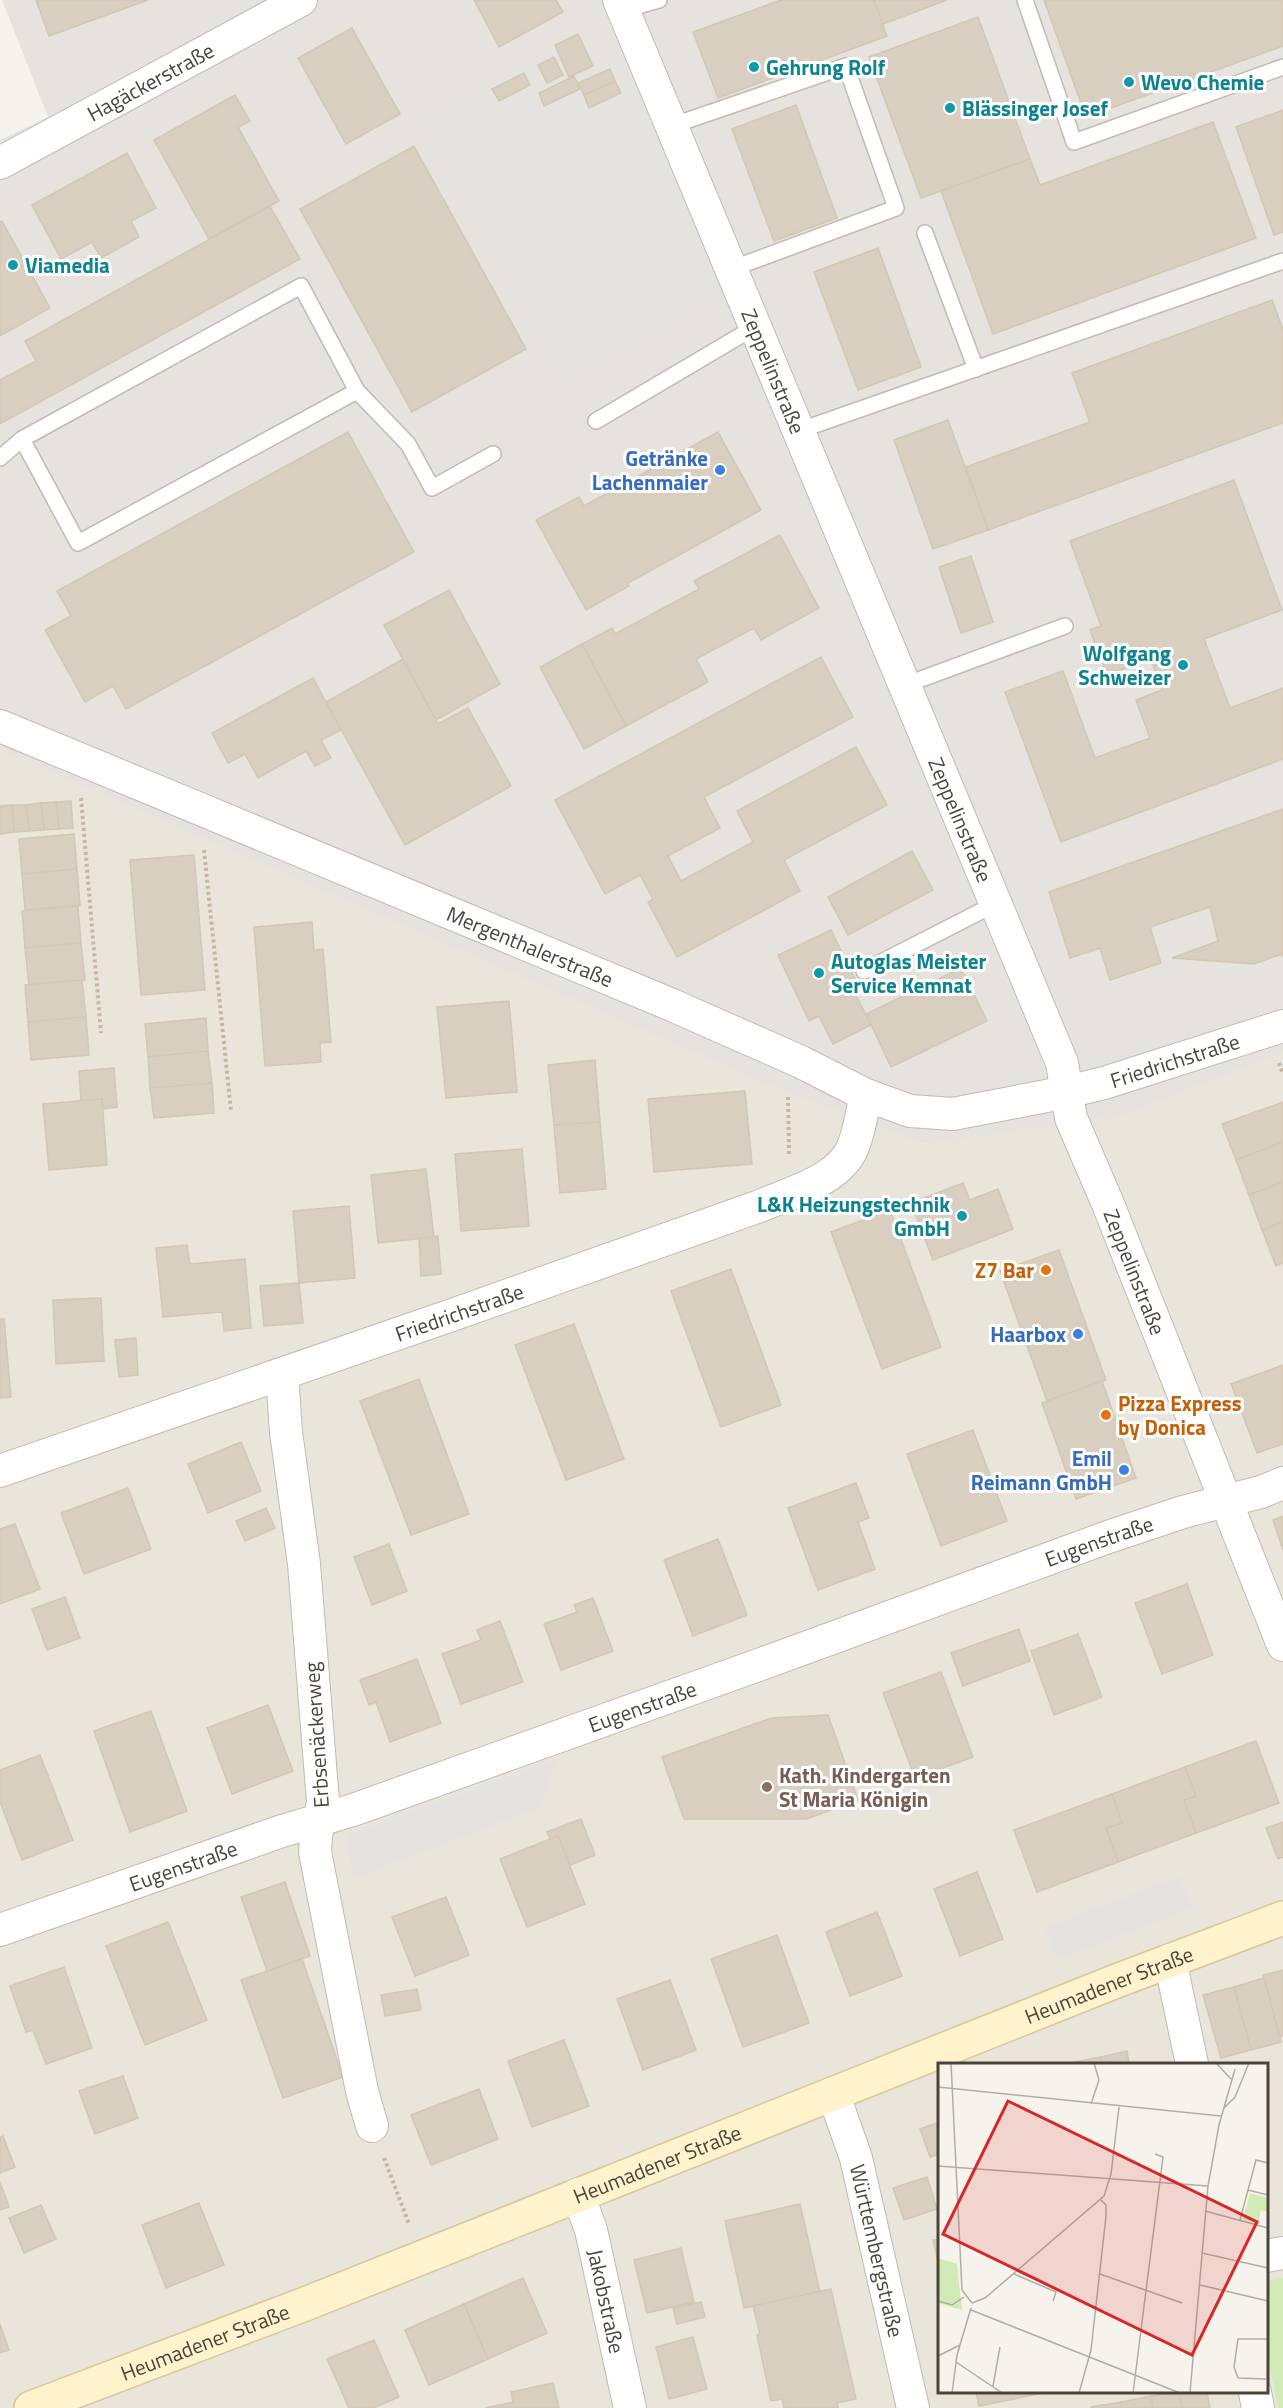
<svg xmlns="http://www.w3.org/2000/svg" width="1283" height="2408" viewBox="0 0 1283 2408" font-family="'Titillium Web',sans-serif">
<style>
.residential{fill:#eae5da;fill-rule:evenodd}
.industrial{fill:#e6e2dd}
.green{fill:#d2eab5}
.parking{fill:#e5e3e0}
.building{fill:#d8cfc1;stroke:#d3c7b4;stroke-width:1.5}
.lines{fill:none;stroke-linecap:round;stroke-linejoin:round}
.service-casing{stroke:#c2bbae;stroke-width:18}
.minor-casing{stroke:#c2bbae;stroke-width:34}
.secondary-casing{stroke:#d6c79b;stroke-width:36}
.path{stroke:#c4b79f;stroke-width:4;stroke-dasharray:3 3;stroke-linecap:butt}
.service{stroke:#fff;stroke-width:15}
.minor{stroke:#fff;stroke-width:32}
.secondary{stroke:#fff3cd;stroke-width:33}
.culture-dot{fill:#0f9aa8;stroke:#fff;stroke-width:2}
.shop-dot{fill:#3f7fe0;stroke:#fff;stroke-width:2}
.food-dot{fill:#e8710a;stroke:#fff;stroke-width:2}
.education-dot{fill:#8d6e63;stroke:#fff;stroke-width:2}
.labels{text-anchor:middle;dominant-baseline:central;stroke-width:6;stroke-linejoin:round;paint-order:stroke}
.culture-label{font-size:21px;font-weight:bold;fill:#0d838f;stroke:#fff;text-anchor:start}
.street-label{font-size:21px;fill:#4b4439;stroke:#fff}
.shop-label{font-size:21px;font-weight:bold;fill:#366cbe;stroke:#fff;text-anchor:end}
.food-label{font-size:21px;font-weight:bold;fill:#c56008;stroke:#fff;text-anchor:end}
.education-label{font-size:21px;font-weight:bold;fill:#785e54;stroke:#fff;text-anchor:start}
.inset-road{fill:none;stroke:#b2ada4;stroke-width:1.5}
.view{fill:#d62828;fill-opacity:0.15;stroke:#d62828;stroke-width:3}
.inset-edge{fill:none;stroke:#4b4439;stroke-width:3}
</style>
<rect width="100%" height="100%" fill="#f6f3ec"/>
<path class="residential" d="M0,750l768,335 154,59 197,-27 164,-64v1355h-1283zM940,2064h326v328h-326z"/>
<path class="industrial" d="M2,0h1281v1053l-164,64 -197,27 -154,-59 -768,-335v-610l48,-23z"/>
<path class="green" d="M1283,2278v130h-5l-11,-56 -1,-70z"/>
<g class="parking">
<path d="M555,50l13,28 6,-3 3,6 43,-21 97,232 -153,85 -139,-256z"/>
<path d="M557,1759l-16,48 -187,71 -9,-43z"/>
<path d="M1179,1876l13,32 -135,52 -12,-32z"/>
</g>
<g class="building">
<path d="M36,0h112l-99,36z"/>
<path d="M474,0h82l7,12 -64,35z"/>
<path d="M781,0h93l13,36 -169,62 -25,-66z"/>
<path d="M874,0h73l-64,24z"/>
<path d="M1044,0h239v46l-197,71z"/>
<path d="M978,17l52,142 -109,39 -52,-141z"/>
<path d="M352,28l48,86 -54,30 -48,-86z"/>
<path d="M578,34l15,32 -24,11 -14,-32z"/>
<path d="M554,57l9,18 -16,8 -9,-18z"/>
<path d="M610,69l5,12 -31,14 -6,-12z"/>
<path d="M524,73l6,12 -31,16 -7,-12z"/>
<path d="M574,76l6,13 -36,17 -5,-13z"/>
<path d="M615,81l6,12 -32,15 -5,-13z"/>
<path d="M235,95l15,26 -12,6 41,74 -70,38 -55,-99z"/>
<path d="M796,105l41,113 -63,23 -42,-112z"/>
<path d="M1283,110v122l-9,3 -38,-108z"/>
<path d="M1213,122l43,116 -263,96 -52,-143 89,-32 10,26z"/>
<path d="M414,146l112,203 -114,63 -112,-203z"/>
<path d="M127,153l29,55 -25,13 8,16 -38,21 -9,-16 -31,17 -29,-54z"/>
<path d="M270,206l30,53 -300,165v-44l36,-19 -11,-20z"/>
<path d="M2,221l48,87 -50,28v-114z"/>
<path d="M878,248l43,119 -63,23 -44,-118z"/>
<path d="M1272,300l11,30v93l-295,107 -22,-63 124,-45 -18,-49z"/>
<path d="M948,420l40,110 -55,19 -39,-109z"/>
<path d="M348,432l66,120 -288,157 -13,-23 -28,16 -40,-72 26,-14 -14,-25z"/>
<path d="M718,432l43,78 -133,73 1,3 -43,24 -50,-90 43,-23 5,9z"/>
<path d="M1234,480l48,130 -78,29 26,69 53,-20v71l-222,83 -56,-150 58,-21 32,87 55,-20 -14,-38 26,-10 -11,-31 -44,16 -17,-45 11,-4 -31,-85z"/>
<path d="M780,535l39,73 -58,32 -7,-12 -58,31 12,23 -82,44 -44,-82 30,-16 3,6 84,-45 -5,-8z"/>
<path d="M971,556l22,66 -32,11 -22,-66z"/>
<path d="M449,590l51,94 -64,36 -52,-95z"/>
<path d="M582,644l44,82 -42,23 -44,-82z"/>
<path d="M821,657l32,60 -149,80 16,31 -52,28 13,25 72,-39 -16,-31 119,-64 31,58 -103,55 16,31 -123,66 -29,-55 5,-3 -13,-24 -35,19 -50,-94z"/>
<path d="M403,659l35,65 30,-16 43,78 -106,59 -79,-143z"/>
<path d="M313,678l28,52 -20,10 10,18 -16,8 -9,-15 -48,27 -13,-24 -17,9 -16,-30z"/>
<path d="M71,801l2,27 -14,1 -3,-27z"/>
<path d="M56,802l3,27 -15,1 -3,-27z"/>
<path d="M41,803l3,27 -15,1 -3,-26z"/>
<path d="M12,805h14l3,26 -15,1z"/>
<path d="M12,805l2,27 -14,2v-28z"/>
<path d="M1283,809v148l-1,-3 -28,10 -82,-6 46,-17 -8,-34 -60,20 11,36 -51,17 -10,-32 -30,10 -21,-66z"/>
<path d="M74,834l3,35 -55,5 -3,-35z"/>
<path d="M912,851l21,39 -85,45 -20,-38z"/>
<path d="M194,855l11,135 -64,5 -11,-135z"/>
<path d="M77,869l3,36 -55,5 -3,-36z"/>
<path d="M78,906l3,37 -56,5 -3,-37z"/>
<path d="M312,922l2,28 9,-1 8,93 -11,1 1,19 -56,4 -11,-139z"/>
<path d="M831,930l30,61 -6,2 16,32 -38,19 -14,-28 -10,5 -31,-66z"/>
<path d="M81,943l4,37 -56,5 -4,-37z"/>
<path d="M961,968l26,53 -96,46 -25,-53z"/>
<path d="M82,980l4,37 -58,5 -3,-37z"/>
<path d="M509,1001l8,91 -71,6 -9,-91z"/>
<path d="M86,1017l3,38 -58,5 -3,-38z"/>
<path d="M206,1018l2,33 -60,6 -3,-33z"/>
<path d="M208,1051l4,32 -62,5 -2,-31z"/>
<path d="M595,1060l5,62 -46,3 -6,-60z"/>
<path d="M114,1068l3,39 -14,2 -1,-10 -21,1 -2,-29z"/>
<path d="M212,1083l2,30 -60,5 -4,-30z"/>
<path d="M745,1091l7,73 -98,8 -6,-73z"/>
<path d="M102,1099l5,66 -58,5 -6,-66z"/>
<path d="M1283,1102v40l-47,18 -14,-36z"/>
<path d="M600,1122l6,67 -46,4 -6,-68z"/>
<path d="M1283,1142v40l-34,13 -13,-35z"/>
<path d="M522,1149l7,77 -68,5 -6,-77z"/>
<path d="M426,1169l8,68 -56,6 -7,-68z"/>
<path d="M1283,1182v40l-21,8 -13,-35z"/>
<path d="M963,1183l7,17 28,-11 15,40 -80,31 -22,-57z"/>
<path d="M349,1206l6,72 -56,5 -6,-72z"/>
<path d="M890,1210l51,137 -59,22 -51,-137z"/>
<path d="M1283,1222v41l-7,3 -14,-36z"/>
<path d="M438,1236l3,38 -20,2 -2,-38z"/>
<path d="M187,1245l3,19 55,-5 6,69 -27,3 -2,-19 -59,5 -7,-69z"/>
<path d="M1059,1250l47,130 -59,21 -47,-130z"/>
<path d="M731,1269l50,136 -60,22 -50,-136z"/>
<path d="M299,1283l4,40 -39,3 -4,-40z"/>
<path d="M101,1298l3,63 -48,3 -3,-64z"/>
<path d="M0,1319h4l7,78 -11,1z"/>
<path d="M574,1324l50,135 -58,21 -51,-135z"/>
<path d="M136,1338l2,37 -19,2 -4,-37z"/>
<path d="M1283,1365v79l-26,9 -26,-69z"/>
<path d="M419,1379l50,135 -58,21 -51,-134z"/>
<path d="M1102,1381l34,97 -60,21 -34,-96z"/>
<path d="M973,1430l34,91 -66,25 -34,-92z"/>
<path d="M241,1442l20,49 -53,22 -20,-49z"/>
<path d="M856,1483l13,35 -11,4 17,47 -57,21 -30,-82z"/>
<path d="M128,1488l23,61 -67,25 -23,-61z"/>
<path d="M266,1508l9,20 -30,13 -9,-20z"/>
<path d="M1283,1516v34l-10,-30z"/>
<path d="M15,1524l25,65 -40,15v-75z"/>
<path d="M718,1539l29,76 -54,21 -29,-76z"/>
<path d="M389,1544l18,47 -35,14 -18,-48z"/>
<path d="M1187,1584l26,71 -51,19 -27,-71z"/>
<path d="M65,1597l15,41 -33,12 -15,-41z"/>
<path d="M593,1598l20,53 -52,19 -17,-46 33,-12 -3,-7z"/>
<path d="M500,1621l23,61 -62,22 -19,-50 39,-14 -4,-10z"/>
<path d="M1019,1629l11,32 -67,25 -12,-33z"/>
<path d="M1078,1634l24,63 -48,18 -23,-64z"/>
<path d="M417,1659l24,64 -51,19 -14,-40 -7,3 -9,-25z"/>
<path d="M941,1672l32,85 -58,21 -32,-85z"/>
<path d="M268,1705l25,66 -61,23 -25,-66z"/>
<path d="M151,1711l36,100 -57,21 -36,-101z"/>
<path d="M828,1715l30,85 -51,19h-123l-22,-62 109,-39z"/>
<path d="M1256,1741l23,62 -83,30 -12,-33 12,-4 -11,-29z"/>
<path d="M40,1755l33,85 -51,20 -22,-58v-32z"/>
<path d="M1185,1767l11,29 -12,4 12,33 -78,29 -12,-34 16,-5 -10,-29z"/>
<path d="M1112,1794l10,29 -16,5 12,34 -81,30 -23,-62z"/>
<path d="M581,1819l14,36 -25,10 -12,-29 -8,3 -3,-7z"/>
<path d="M1283,1822v35l-5,2 -12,-31z"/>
<path d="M558,1836l27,68 -58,23 -27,-68z"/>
<path d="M977,1872l26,67 -43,17 -26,-67z"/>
<path d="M285,1882l25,74 -43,15 -26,-74z"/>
<path d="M446,1897l23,58 -54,21 -23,-59z"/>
<path d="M877,1912l25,64 -52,20 -24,-64z"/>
<path d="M168,1922l39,98 -62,25 -39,-99z"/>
<path d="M777,1935l32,88 -66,24 -32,-88z"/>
<path d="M302,1959l41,118 -60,21 -42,-118z"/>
<path d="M64,1967l28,81 -46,16 -13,-34 -7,2 -16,-46z"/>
<path d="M1283,1970v66l-3,1 -17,-62z"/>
<path d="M1264,1978l17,64 -30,8 -17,-63z"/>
<path d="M670,1980l26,70 -53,20 -26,-71z"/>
<path d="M1234,1987l17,63 -30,8 -18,-63z"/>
<path d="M417,1989l4,21 -36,6 -4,-21z"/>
<path d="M564,2040l25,66 -57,21 -24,-66z"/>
<path d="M1127,2051l2,13h-27l-1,-7z"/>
<path d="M1101,2057l1,7h-32v-1z"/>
<path d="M123,2076l15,42 -43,16 -16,-43z"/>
<path d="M479,2089l19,50 -67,26 -20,-50z"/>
<path d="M940,2122v32l-10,3 -10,-28z"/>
<path d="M3,2136l12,31 -15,6v-35z"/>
<path d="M927,2177l10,32 -33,11 -11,-32z"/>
<path d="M0,2182l9,25 -9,3z"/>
<path d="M199,2203l25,62 -58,23 -24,-63z"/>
<path d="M800,2204l20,88 -76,16 -19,-87z"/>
<path d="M41,2205l15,34 -32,14 -15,-35z"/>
<path d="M940,2239v31l-7,-30z"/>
<path d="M681,2248l13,54 -47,11 -13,-53z"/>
<path d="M523,2278l24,55 -59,26 -24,-55z"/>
<path d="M831,2289l25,110 -19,4 1,5h-54l-2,-9 -11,2 -14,-66 3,-1 -7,-28z"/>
<path d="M701,2302l4,15 -28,7 -4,-16z"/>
<path d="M464,2304l24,55 -59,26 -24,-55z"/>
<path d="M0,2324l9,26 -9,3z"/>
<path d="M693,2337l14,52 -38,10 -13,-52z"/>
<path d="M374,2340l25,57 -26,11h-24l-22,-49z"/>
<path d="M553,2383l6,25h-74l28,-6 -2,-10z"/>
<path d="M976,2392h68v1l-65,13z"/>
<path d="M1179,2392h28l3,16h-28z"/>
<path d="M1179,2392l3,16h-29l-2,-12z"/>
<path d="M1151,2396l2,12h-31l-1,-6z"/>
<path d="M1121,2402l1,6h-31v-1z"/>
</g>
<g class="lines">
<defs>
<g id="service">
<path d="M1025,0l49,142 209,-75"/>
<path d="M623,10l36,-10"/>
<path d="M671,126l175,-60 50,142 -165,61"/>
<path d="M925,233l51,136"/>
<path d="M357,391l51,53 24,44 61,-34"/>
<path d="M596,421l159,-94"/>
<path d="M798,431l485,-170"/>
<path d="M0,458l22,-19 279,-153 56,105 -279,152 -56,-104"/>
<path d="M905,685l160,-59"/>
<path d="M864,971l131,-67"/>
</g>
<g id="minor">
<path id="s1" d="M619,0l443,1063 9,55 37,86 175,441"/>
<path id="s2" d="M0,163l301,-163"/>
<path id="s3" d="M0,726l672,279 129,57 65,33 44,16 43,3 114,-22 37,-9 179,-57"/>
<path d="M282,1374l4,58 18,132 19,238 -7,34 -1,16 47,239 10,35"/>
<path id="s4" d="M0,1471l452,-156 308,-109c32,-14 82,-26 94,-62 6,-15 8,-33 12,-49"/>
<path id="s5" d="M0,1930l282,-99 71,-21 422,-151 333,-122 75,-25 78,-20 22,-9"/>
<path d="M1170,1960l22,104"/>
<path id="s6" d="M833,2093l23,65 57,250"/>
<path id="s7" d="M578,2194l13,36 39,178"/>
<path d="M1266,2256l17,-3"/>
<path d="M1255,2392l3,16"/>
</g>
<g id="secondary">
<path id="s8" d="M31,2408l274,-104 814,-324 164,-62"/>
</g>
</defs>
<use href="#service" class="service-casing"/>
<use href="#minor" class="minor-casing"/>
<use href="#secondary" class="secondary-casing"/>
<g class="path">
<path d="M81,798l20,235"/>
<path d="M204,850l27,261"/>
<path d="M1279,1063l4,11"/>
<path d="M788,1097l1,58"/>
<path d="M384,2158l25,66"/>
</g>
<use href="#service" class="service"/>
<use href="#minor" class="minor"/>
<use href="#secondary" class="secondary"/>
</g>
<g class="culture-dot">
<circle cx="754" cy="67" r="6"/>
<circle cx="1129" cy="82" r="6"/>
<circle cx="950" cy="108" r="6"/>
<circle cx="13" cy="265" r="6"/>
<circle cx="1183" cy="665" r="6"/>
<circle cx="819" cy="973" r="6"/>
<circle cx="962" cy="1216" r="6"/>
</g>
<g class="shop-dot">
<circle cx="720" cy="470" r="6"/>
<circle cx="1078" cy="1334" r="6"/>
<circle cx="1124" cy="1470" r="6"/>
</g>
<g class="food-dot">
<circle cx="1046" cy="1270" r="6"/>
<circle cx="1106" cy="1415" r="6"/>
</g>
<circle class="education-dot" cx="767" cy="1787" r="6"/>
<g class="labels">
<g class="culture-label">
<text x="766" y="67">Gehrung Rolf</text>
<text x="1141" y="82">Wevo Chemie</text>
<text x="962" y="108">Blässinger Josef</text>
<text x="25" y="265">Viamedia</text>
<text x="1171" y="653" text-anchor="end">Wolfgang<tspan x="1171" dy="24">Schweizer</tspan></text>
<text x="831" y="961">Autoglas Meister<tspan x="831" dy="24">Service Kemnat</tspan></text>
<text x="950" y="1204" text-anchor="end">L&amp;K Heizungstechnik<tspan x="950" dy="24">GmbH</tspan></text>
</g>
<g class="street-label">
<text stroke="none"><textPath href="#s2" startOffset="171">Hagäckerstraße</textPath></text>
<text stroke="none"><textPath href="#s1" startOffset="402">Zeppelinstraße</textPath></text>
<text stroke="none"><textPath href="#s1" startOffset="888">Zeppelinstraße</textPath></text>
<text stroke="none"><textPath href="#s3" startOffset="574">Mergenthalerstraße</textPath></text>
<text stroke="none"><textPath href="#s3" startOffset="1260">Friedrichstraße</textPath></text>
<text stroke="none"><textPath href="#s1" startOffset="1374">Zeppelinstraße</textPath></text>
<text stroke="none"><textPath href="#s4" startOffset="486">Friedrichstraße</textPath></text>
<text stroke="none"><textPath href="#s5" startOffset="1166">Eugenstraße</textPath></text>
<text stroke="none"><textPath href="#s5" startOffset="680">Eugenstraße</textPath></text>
<text transform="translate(316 1735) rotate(-94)">Erbsenäckerweg</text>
<text stroke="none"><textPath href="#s5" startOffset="194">Eugenstraße</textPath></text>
<text stroke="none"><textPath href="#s8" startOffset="1158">Heumadener Straße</textPath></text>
<text stroke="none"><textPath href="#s8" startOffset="672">Heumadener Straße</textPath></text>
<text stroke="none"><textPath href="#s6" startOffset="164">Württembergstraße</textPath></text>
<text stroke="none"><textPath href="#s7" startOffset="111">Jakobstraße</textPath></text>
<text stroke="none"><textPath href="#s8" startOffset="186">Heumadener Straße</textPath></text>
</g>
<g class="shop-label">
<text x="708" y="458">Getränke<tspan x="708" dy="24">Lachenmaier</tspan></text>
<text x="1066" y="1334">Haarbox</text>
<text x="1112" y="1458">Emil<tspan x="1112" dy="24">Reimann GmbH</tspan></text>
</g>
<g class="food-label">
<text x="1034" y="1270">Z7 Bar</text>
<text x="1118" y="1403" text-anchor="start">Pizza Express<tspan x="1118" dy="24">by Donica</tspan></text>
</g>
<g class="education-label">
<text x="779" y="1775">Kath. Kindergarten<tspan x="779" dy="24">St Maria Königin</tspan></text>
</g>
</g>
<g transform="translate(938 2063)">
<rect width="330" height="330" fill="#f6f3ec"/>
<path d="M312,130l18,5v14l-7,-2 -3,13 -15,-4zM0,195l19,6 5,46 -24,-7z" fill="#d2eab5"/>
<path class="inset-road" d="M13,0l11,227 10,13M278,0l15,16M0,24l283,29M153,41l8,-24 -5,-17M286,45l11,-11 14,-34M0,103l270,20M310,127l20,5M267,148l63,17M302,157l16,-60 12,3M264,190l66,15M76,211l42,18 -3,9M162,211l82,29M262,222l68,16M0,238l14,4 12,-8M34,240l13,-5 119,-102 7,-22 8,-67M33,247l209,83M0,293l22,-11M18,299l46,31M328,316l-28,-1 -4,-11 4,-28h30M55,323l7,-39M14,330l5,-38 14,-47M141,330l12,-43 15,-134v-11l-6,-6M195,330l30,-236 -8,-3M252,330l18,-207 11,-61 16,-56"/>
<path class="view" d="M70,38l249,121 -65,133 -249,-121z"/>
<rect width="330" height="330" class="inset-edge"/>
</g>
</svg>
